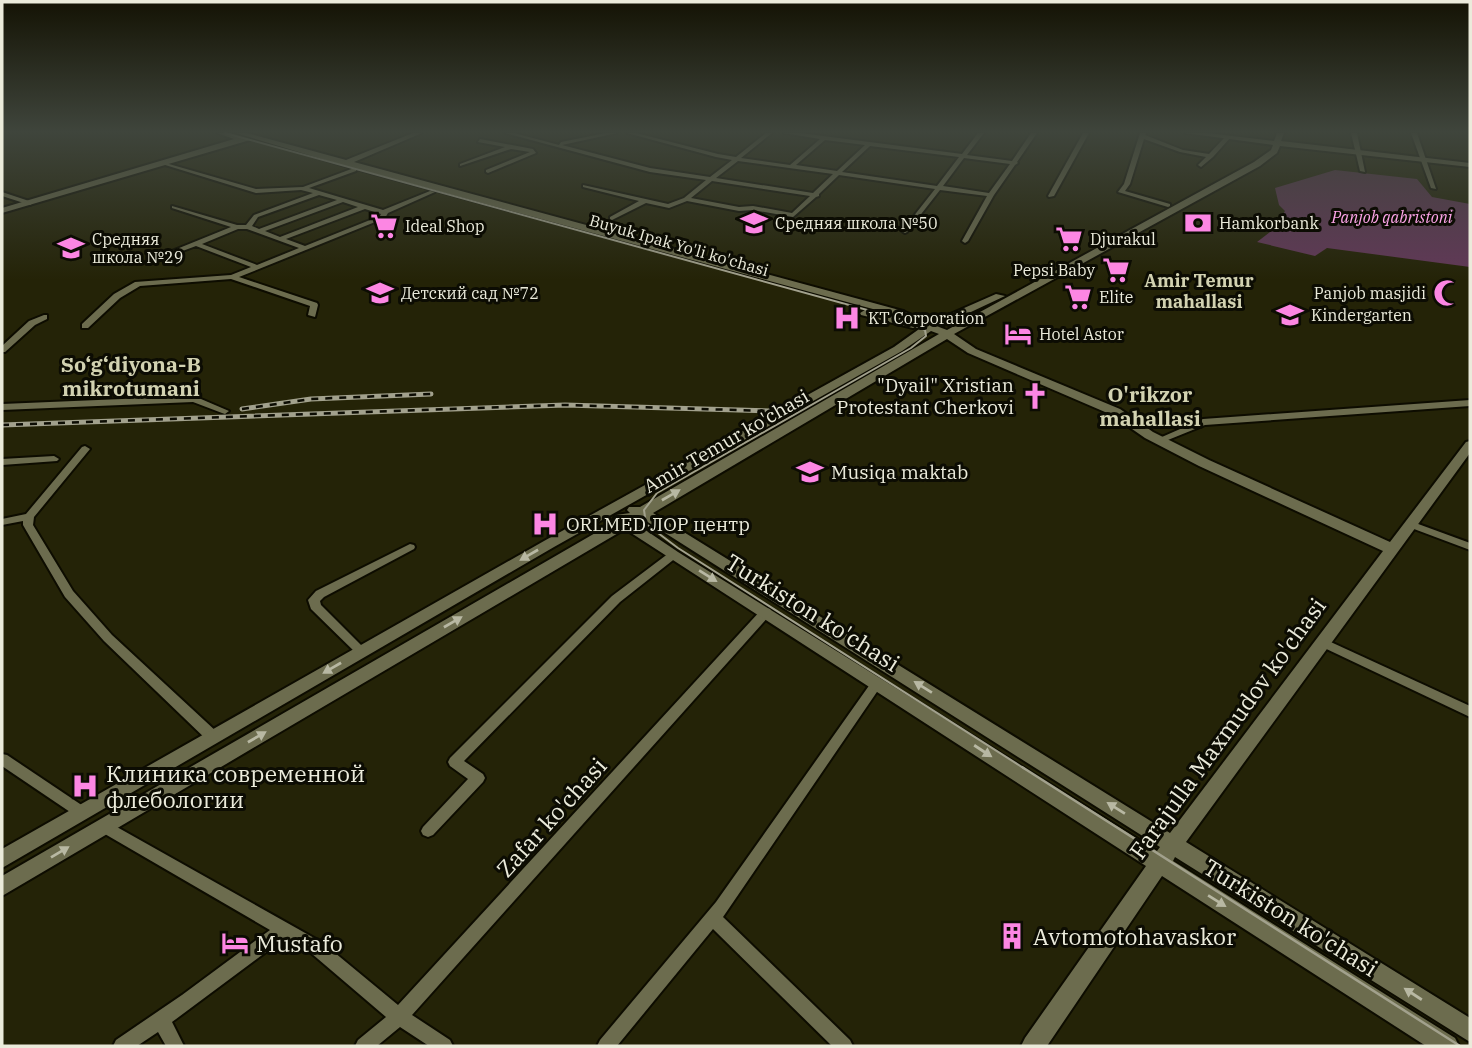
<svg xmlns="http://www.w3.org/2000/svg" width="1472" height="1048" viewBox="0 0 1472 1048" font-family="'IBM Plex Serif',serif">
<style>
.green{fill:#623858}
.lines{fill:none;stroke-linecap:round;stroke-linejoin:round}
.street-casing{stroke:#0d0c00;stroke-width:4}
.secondary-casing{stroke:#0d0c00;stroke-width:4}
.street{fill:#6c6c4e;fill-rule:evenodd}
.secondary{fill:#6c6c4e;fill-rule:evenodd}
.tram-far1{stroke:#a2a18d;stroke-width:2}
.tram{stroke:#a2a18d;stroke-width:2.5}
.rail-casing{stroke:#a2a18d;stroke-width:5}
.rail{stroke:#0c0c03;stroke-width:2.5;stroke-dasharray:7;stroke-linecap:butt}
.oneway{fill:#b8b8a3}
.labels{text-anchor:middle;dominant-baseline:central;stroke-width:6;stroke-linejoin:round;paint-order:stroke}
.far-park-label{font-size:16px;font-style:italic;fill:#fea5e9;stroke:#0c0c03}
.far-poi-label{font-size:16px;fill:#ebebdb;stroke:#0c0c03;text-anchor:start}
.far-street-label{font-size:16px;fill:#ebebdb;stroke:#0c0c03}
.far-neighbourhood-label{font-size:18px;font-weight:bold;fill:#d2d2b1;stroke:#0c0c03}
.poi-label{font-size:19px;fill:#ebebdb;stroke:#0c0c03;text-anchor:start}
.street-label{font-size:19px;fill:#ebebdb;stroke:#0c0c03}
.neighbourhood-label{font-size:21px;font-weight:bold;fill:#d2d2b1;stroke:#0c0c03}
.near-street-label{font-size:23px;fill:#ebebdb;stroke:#0c0c03}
.near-poi-label{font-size:23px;fill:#ebebdb;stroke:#0c0c03;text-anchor:start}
</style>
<rect width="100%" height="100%" fill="#242307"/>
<path class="green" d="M1335,170l82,9 15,18 38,7v63l-143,-19 -12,8 -58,-14 17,-13 11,-18 -6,-6 -4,-17z"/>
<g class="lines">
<defs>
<g id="street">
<path d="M505,133h9l45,12 2,-3 45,-9h11l-55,12 88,23 60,9 22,-17 -16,-3 -89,-24h9l82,21 18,3 30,-24h6l-31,25 49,7 30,-26 -36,-6h16l162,21 16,-21h6l-17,22 45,6 19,-28h6l-20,29 1,1 -3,2 -21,30 -26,46 -3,2 -3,-2 25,-45 -47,-6 -33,42 -2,1 -3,-2 33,-42 -96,-14 -20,19v2l-3,1 -23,20 -40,-7 -14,1 -52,-10 -18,7 -23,-5 -34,17 -2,-1v-2l29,-16 -56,-14v-2l85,19 16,-6 22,-18 -56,-8zM825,140l40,5 -28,26 -41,-6zM870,146l89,11 -22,29 -95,-14zM964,158l46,6 -21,29 -46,-7zM738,161l95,13 -20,19 -97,-15zM712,181l98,15 -18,17 -39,-7 -14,1 -48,-9z"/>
<path d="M1083,133h6l-35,63 -5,1 -1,-1z"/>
<path d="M1140,133h6l-1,2 38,15 26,4 16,-17 5,1 -17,19 -12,10 -3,-2 8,-8 -26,-5 -36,-13 -14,45 -5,7 45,13v2l-2,1 -50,-15 6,-8z"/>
<path d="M1351,133h6l8,39 -5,-1z"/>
<path d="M1411,133h6l19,56 -5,-1z"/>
<path d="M480,139l53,10 3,4 -48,20 -2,-1v-2l44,-18 -19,-3 -51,17v-2l45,-17 -27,-5z"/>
<path d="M162,162l94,27 47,-2 51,-19 2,1v2l-47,17 74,22 47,-19 5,1 -47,21 -3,5 -146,59 78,26 1,2 -3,12 -7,-2 2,-9 -79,-27 -91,7 -20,12 -32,30h-6v-4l32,-30 21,-12 96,-7 20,-8 -55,-21 -35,13h-4v-2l74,-30 -59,-19v-2l65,19h9l8,-10 59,-22 -12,-3 -45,3 -94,-29zM319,195l18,5 -78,29 -7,-3 6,-9zM343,202l15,5 -78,30 -15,-6zM365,209l16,5 -1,2 -75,30 -19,-7zM238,229h9l52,19 -42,17 -55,-21z"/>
<path d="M2,192l30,10 1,1 -3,2 -28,-9z"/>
<path d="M44,315h3v4l-12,6 -30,27h-3v-6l27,-25z"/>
<path d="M194,396l35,15 -4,3 -3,-1 -29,-11 -191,8v-6z"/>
<path d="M1470,400v6l-265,19 -42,17 -3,1 -5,-3 48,-21z"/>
<path d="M85,446l5,3 -56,68 -1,8 40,66 39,44 106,98 2,4 -2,4 -5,1 -5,-1 -104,-100 -39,-44 -42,-72v-4l-21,4v-6l24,-5 56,-67z"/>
<path d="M54,456l5,3 -2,2 -55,4v-6z"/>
<path d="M1410,521l60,22v7l-64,-24 -1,-2 1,-2z"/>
<path d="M410,544l4,1 1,2 -1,2 -90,48 -4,4 1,4 46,46 -2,3h-8l-46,-45 -3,-9 8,-9z"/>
<path d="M673,552l4,1 1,2 -1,2 -57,45 -156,159 19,13 2,4 -2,4 -50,53 -5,2 -5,-2 -2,-4 2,-4 45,-48 -18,-13 -2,-4 2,-4 162,-162 57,-43z"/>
<path d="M766,608l4,1 2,3 -2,3 -358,400 38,25 3,6h-24l-29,-19 -23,19h-22l3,-6 28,-23 -75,-64 -26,-15 -113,84 12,24h-18l-8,-14 -21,14h-24l3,-6 66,-45 88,-65 -172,-100 -2,-4 2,-4 5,-2 5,2 215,121 75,62 364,-396z"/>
<path d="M1322,638l148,68v11l-152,-72 -2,-3 2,-3z"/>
<path d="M877,678l4,2 2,3 -2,3 -158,231 127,123 3,6h-21l-119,-117 -96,117h-20l3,-6 116,-138 157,-222z"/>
<path d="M2,754l5,1 79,53 2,4 -2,4 -5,2 -5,-2 -74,-50z"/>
</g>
<g id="secondary">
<path d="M217,133h11l22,7 -248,73v-5l232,-69z"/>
<path d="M236,133h11l99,27 67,-27h9l-68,29 549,149 27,12 66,-29 9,2 -66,31 8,3 307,-168 17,-12 2,-5 -88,-12h22l67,8 3,-8h7l-3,8 189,22v4l-190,-21 -3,7 -17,13 -306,168 22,15 144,60 33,23 56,28 181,82 76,-100 4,-1v12l-284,389 284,176v24l-295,-185 -2,4 282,177 4,8h-33l-264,-170 -115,170h-26l4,-8 121,-172 -521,-337 -623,367v-20l614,-355 -2,-3 2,-3 14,-2 -3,-3 2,-3h11l299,-173 -8,-3 -29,20 -348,196 -552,321v-19l542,-308 350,-194 28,-20 -4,-2 -5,3 -52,-13 -1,-2 5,-3 43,11 -13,-6 -553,-150zM947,339l21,14 144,62 33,23 54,28 184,85 -213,282 -517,-320zM643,519l517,328 -3,4 -479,-299 -43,-29z"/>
</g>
</defs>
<use href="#street" class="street-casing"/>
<use href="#secondary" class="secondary-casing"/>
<use href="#street" class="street"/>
<use href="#secondary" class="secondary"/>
<path class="tram-far1" d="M225,133l675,186 25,11 1,6 -15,12 -254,145 -13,17 2,14 32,24 347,221"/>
<path class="tram" d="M1022,767l438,279"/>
<defs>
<g id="rail">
<path d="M242,409l69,-10 120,-5"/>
<path d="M2,425l563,-20 205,6"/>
</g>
</defs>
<use href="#rail" class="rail-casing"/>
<use href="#rail" class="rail"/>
</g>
<defs><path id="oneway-solid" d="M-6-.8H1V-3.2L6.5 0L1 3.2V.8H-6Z" transform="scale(1.75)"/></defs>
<g class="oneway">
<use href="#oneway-solid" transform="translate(671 495) rotate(-30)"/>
<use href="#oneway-solid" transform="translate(529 555) rotate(150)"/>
<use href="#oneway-solid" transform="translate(708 576) rotate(32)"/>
<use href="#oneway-solid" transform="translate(453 622) rotate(-30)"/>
<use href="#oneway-solid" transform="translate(332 668) rotate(150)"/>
<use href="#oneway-solid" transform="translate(923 687) rotate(-148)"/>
<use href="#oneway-solid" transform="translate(257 737) rotate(-30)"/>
<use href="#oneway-solid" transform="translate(983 751) rotate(33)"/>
<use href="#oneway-solid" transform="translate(1116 808) rotate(-148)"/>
<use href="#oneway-solid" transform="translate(60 852) rotate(-31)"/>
<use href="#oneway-solid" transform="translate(1217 901) rotate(32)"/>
<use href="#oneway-solid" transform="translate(1413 994) rotate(-147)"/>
</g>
<linearGradient id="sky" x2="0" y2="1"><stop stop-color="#141304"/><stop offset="0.47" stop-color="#3f453c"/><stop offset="1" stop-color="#3f453c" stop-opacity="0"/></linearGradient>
<rect width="1472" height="280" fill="url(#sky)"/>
<defs>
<symbol id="school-bare" viewBox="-9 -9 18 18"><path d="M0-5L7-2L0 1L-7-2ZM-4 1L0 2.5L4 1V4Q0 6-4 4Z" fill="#fc86e3" stroke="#0c0c03" stroke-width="2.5" paint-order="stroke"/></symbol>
<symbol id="bank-bare" viewBox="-9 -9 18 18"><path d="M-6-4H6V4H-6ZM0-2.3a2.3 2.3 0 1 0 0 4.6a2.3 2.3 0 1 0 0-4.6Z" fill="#fc86e3" stroke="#0c0c03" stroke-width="2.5" paint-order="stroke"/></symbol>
<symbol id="supermarket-bare" viewBox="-9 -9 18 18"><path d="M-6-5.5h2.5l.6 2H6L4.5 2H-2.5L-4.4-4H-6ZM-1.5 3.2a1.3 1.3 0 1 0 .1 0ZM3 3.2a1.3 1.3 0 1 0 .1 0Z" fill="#fc86e3" stroke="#0c0c03" stroke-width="2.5" paint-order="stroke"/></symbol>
<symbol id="mosque-bare" viewBox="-9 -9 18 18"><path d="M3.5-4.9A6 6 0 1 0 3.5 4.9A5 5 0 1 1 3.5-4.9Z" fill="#fc86e3" stroke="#0c0c03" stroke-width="2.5" paint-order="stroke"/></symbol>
<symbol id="hospital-bare" viewBox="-9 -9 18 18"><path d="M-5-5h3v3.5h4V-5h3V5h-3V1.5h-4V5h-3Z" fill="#fc86e3" stroke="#0c0c03" stroke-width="2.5" paint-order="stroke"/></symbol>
<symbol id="hotel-bare" viewBox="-9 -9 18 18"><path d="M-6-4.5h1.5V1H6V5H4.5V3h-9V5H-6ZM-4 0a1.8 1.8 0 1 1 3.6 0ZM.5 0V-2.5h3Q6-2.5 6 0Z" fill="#fc86e3" stroke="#0c0c03" stroke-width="2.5" paint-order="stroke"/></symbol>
<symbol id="church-bare" viewBox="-9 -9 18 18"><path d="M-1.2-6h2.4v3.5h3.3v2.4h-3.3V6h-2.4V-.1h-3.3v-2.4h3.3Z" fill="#fc86e3" stroke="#0c0c03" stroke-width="2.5" paint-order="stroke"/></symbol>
<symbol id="building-bare" viewBox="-9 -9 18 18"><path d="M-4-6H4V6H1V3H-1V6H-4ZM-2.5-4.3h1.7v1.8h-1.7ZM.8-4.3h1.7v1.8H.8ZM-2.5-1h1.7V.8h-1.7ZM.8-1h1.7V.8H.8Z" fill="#fc86e3" stroke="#0c0c03" stroke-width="2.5" paint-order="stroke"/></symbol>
</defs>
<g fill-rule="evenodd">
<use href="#school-bare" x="735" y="204" width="38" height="38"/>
<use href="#bank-bare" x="1179" y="204" width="38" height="38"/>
<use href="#supermarket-bare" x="365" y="207" width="38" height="38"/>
<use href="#supermarket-bare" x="1050" y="220" width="38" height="38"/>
<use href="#school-bare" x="52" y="229" width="38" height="38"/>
<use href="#supermarket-bare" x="1097" y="251" width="38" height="38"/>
<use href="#school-bare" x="361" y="274" width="38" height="38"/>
<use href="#mosque-bare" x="1428" y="274" width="38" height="38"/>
<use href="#supermarket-bare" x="1059" y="278" width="38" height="38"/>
<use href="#school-bare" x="1271" y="296" width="38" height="38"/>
<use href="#hospital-bare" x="828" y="299" width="38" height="38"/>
<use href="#hotel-bare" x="999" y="315" width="38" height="38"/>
<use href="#church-bare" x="1016" y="377" width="38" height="38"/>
<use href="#school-bare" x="791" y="453" width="38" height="38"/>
<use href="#hospital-bare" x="526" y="505" width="38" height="38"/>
<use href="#hospital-bare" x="66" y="767" width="38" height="38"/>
<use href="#building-bare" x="993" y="917" width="38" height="38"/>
<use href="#hotel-bare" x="216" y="924" width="38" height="38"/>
</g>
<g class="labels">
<g class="far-park-label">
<text x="1392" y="217">Panjob qabristoni</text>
</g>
<g class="far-poi-label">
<text x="775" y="223">Средняя школа №50</text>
<text x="1219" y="223">Hamkorbank</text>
<text x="405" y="226">Ideal Shop</text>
<text x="92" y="239">Средняя<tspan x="92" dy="18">школа №29</tspan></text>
<text x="1090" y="239">Djurakul</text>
<text x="1095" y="270" text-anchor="end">Pepsi Baby</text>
<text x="401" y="293">Детский сад №72</text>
<text x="1426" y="293" text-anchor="end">Panjob masjidi</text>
<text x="1099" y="297">Elite</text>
<text x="1311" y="315">Kindergarten</text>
<text x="868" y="318">KT Corporation</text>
<text x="1039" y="334">Hotel Astor</text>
</g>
<g class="far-street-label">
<text transform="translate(679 245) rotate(16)">Buyuk Ipak Yo'li ko'chasi</text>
</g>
<g class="far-neighbourhood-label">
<text x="1199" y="280">Amir Temur<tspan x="1199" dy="21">mahallasi</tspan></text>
</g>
<g class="poi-label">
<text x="1014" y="385" text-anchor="end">"Dyail" Xristian<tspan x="1014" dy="22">Protestant Cherkovi</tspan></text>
<text x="831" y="472">Musiqa maktab</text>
<text x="566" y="524">ORLMED ЛОР центр</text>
</g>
<g class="street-label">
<text transform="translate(726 441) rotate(-30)">Amir Temur ko'chasi</text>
</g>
<g class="neighbourhood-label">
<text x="131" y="364">So‘g‘diyona-B<tspan x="131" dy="24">mikrotumani</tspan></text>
<text x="1150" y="394">O'rikzor<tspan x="1150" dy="24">mahallasi</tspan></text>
</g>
<g class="near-street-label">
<text transform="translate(813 612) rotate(32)">Turkiston ko'chasi</text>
<text transform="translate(1227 728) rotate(-54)">Farajulla Maxmudov ko'chasi</text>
<text transform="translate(551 817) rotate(-48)">Zafar ko'chasi</text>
<text transform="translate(1291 917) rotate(32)">Turkiston ko'chasi</text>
</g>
<g class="near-poi-label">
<text x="106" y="773">Клиника современной<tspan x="106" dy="26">флебологии</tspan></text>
<text x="1033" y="936">Avtomotohavaskor</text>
<text x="256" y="943">Mustafo</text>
</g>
</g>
<rect width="1472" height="1048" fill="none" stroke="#ebebdb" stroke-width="7"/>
</svg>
